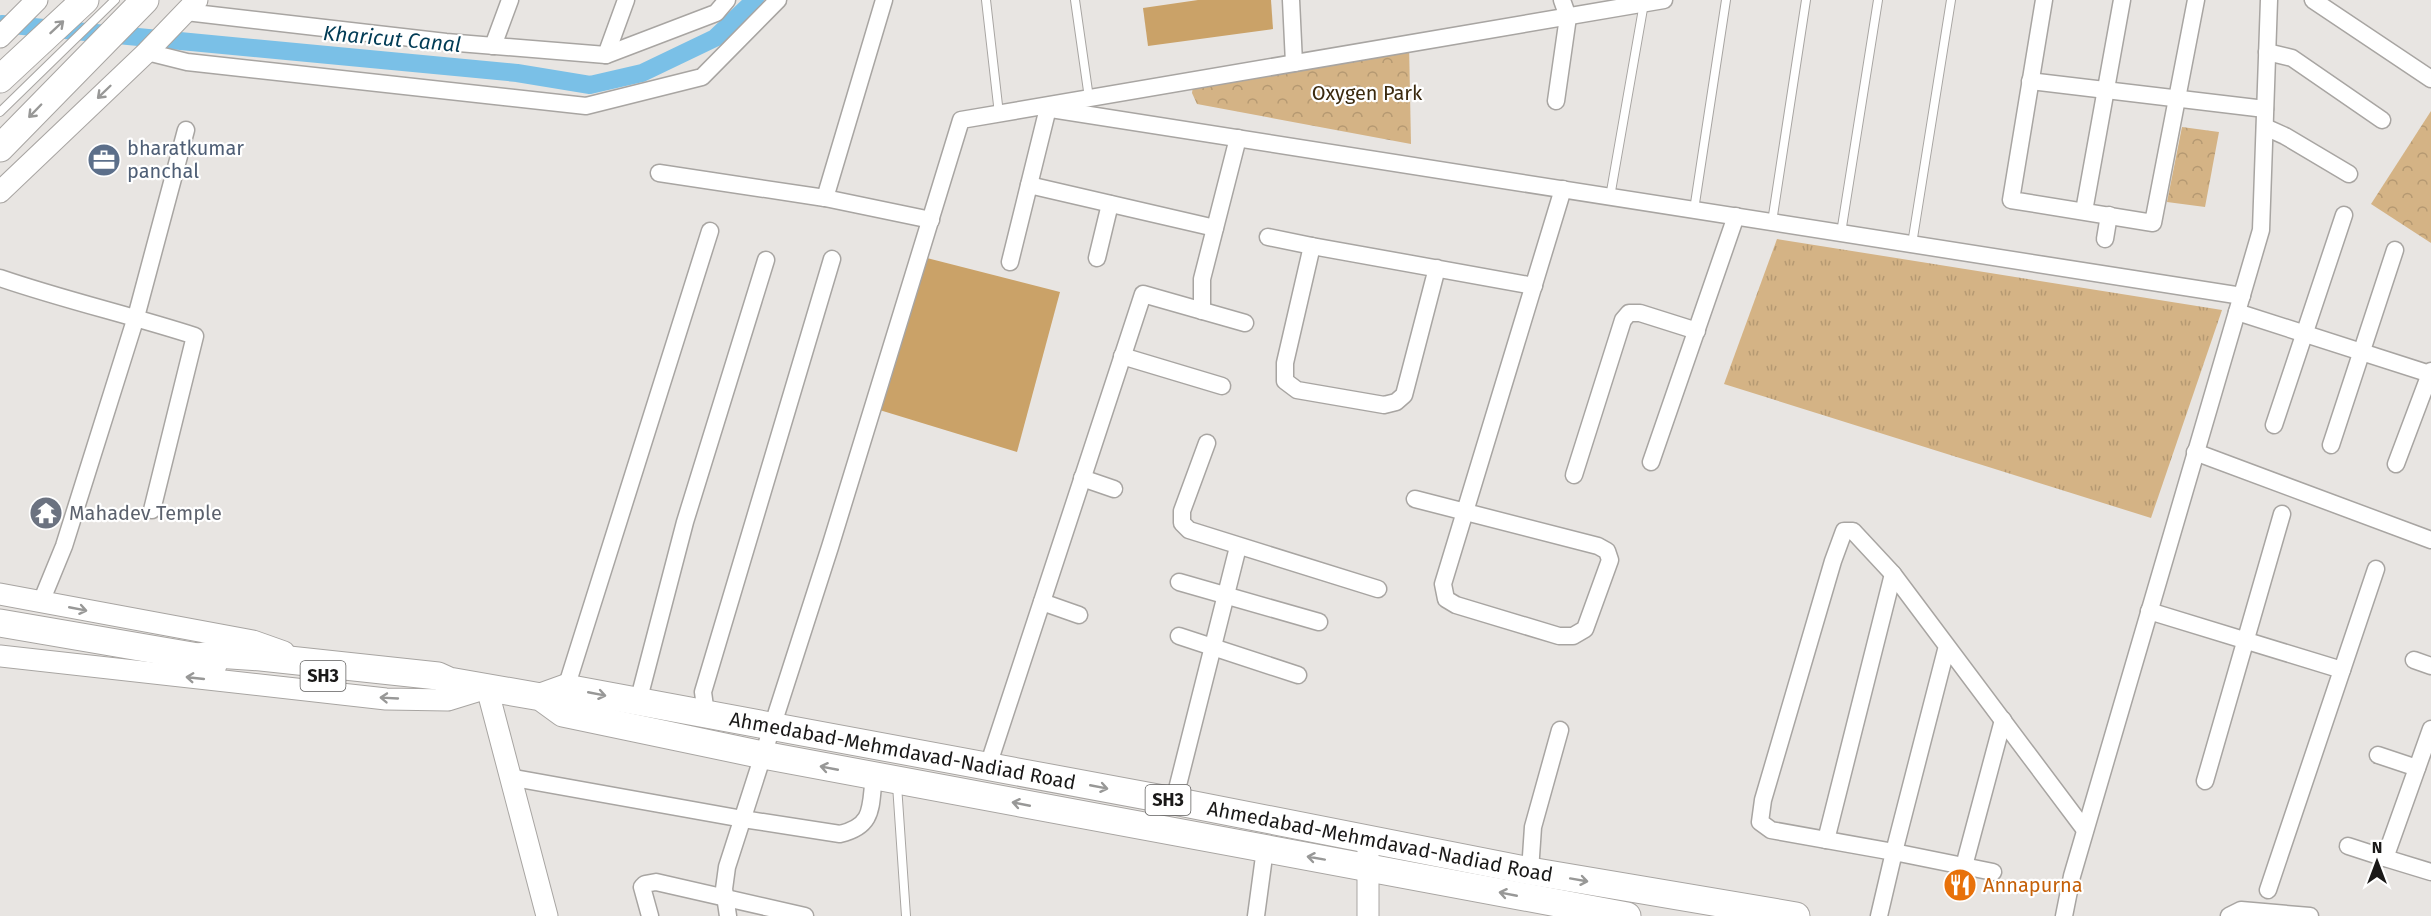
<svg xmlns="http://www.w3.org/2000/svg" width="2431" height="916" viewBox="0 0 2431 916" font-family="'Fira Sans',sans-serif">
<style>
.grass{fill:url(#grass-tufts)}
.park{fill:url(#park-crowns)}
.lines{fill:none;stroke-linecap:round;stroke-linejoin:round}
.canal{stroke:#7ac0e7;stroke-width:18}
.building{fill:#caa268}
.service-casing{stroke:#a8a5a2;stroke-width:10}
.minor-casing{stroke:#a8a5a2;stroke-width:19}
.tertiary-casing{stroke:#a8a5a2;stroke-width:23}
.primary-casing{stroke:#a8a5a2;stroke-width:29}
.service{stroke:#fff;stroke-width:8}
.minor{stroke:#fff;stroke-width:16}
.tertiary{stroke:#fff;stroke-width:21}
.primary{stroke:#fff;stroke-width:27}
.oneway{stroke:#989897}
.labels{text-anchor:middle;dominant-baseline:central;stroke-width:4.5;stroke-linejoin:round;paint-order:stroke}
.shield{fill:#fff;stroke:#5f5e5d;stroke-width:1.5}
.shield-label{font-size:18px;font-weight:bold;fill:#1a1918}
.park-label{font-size:20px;fill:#3b2a0f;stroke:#fff}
.service-label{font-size:20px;fill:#4e5e75;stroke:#fff;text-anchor:start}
.worship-label{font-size:20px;fill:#5b616d;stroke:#fff;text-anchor:start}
.street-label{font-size:20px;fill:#1a1918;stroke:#fff}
.food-label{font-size:20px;fill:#c56008;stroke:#fff;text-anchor:start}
.water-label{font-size:21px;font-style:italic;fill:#003b55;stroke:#fff}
</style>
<defs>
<pattern id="grass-tufts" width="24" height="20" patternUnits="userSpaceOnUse" patternTransform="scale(1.5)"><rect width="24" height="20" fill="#d4b385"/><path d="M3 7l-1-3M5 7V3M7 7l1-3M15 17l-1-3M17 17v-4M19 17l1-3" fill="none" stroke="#b59972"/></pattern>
<pattern id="park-crowns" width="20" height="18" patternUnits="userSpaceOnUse" patternTransform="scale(1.5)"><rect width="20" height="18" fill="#d4b385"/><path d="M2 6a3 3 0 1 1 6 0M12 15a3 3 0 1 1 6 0" fill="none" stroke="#b59972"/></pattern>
</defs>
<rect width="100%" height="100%" fill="#e8e5e2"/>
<path class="grass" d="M1777,239l445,71 -71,208 -427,-134z"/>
<g class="park">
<path d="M1409,43l2,101 -214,-40 -5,-11 2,-13z"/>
<path d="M2431,111v132l-60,-39z"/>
<path d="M2182,127l37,5 -14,75 -38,-5z"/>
</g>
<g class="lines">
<path class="canal" d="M2,24l515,49 73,12 52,-12 73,-35 40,-38"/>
</g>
<g class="building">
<path d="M1198,0h73l2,29 -125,17 -5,-38z"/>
<path d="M919,256l141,36 -43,160 -144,-44z"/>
</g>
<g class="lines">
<defs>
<g id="service">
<path d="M986,0l13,114"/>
<path d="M1075,0l14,98"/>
<path d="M0,112l115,-112"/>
<path d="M1610,197l34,-194"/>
<path d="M1694,210l32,-210"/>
<path d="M1772,222l34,-222"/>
<path d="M1841,233l37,-233"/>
<path d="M1912,244l39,-244"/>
<path d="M897,785l9,131"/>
</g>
<g id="minor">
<path d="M1291,0l3,63"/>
<path d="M2044,0l-33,200 142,23 43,-223"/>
<path d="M2313,0l118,79"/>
<path d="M186,12l260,30 160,13 110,-42 11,-13"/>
<path d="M493,46l17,-46"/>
<path d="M147,52l40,10 399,44 116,-29 76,-77"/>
<path d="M2267,52l25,6 90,62"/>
<path d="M606,55l20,-55"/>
<path d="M2030,81l235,28"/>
<path d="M1556,101l12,-84 -6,-17"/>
<path d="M1051,109l1191,187"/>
<path d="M2265,127l20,9 64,38"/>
<path d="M659,173l166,25 106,22"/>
<path d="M1029,185l186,43"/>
<path d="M825,198l59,-198"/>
<path d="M2084,211l38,-211"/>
<path d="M1268,237l44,9"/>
<path d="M2105,239l4,-24"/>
<path d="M1097,258l13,-54"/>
<path d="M1010,262l38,-154"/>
<path d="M1437,268l-33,127 -8,7 -12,3 -87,-15 -12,-9v-18l27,-117 222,40"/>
<path d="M0,278c64,22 130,37 195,58l-43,174"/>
<path d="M1202,311v-32l36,-141"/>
<path d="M2237,312l193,62"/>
<path d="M1122,356l100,30"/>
<path d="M2274,425l70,-210"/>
<path d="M1207,443l-25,68v12l7,7 189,59"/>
<path d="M2331,445l64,-195"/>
<path d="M2195,452l236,88"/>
<path d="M1651,462l85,-246"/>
<path d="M2396,464l35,-93"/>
<path d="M1574,475l49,-155 6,-7h11l57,18"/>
<path d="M1082,478l32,11"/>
<path d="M1415,499l183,47 9,5 3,9 -25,69 -12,7h-14l-103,-31 -10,-6 -3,-15 120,-395"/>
<path d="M1179,582l140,40"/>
<path d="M41,602l23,-56 72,-229 50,-187"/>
<path d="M1042,602l37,13"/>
<path d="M2149,611l193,59"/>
<path d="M1179,636l119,39"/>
<path d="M1947,646l-53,206 -123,-22 -11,-8 3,-22 70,-239 11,-30h9l40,43 192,256"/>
<path d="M2414,660l17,6"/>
<path d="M566,688l144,-457"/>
<path d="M638,702l47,-180 81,-262"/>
<path d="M706,714l-3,-22 129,-433"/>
<path d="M2431,729l-46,129 46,14"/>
<path d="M2378,755l39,13"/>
<path d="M988,766l155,-472 102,29"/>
<path d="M509,777l234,42 97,15c35,-8 30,-28 34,-58"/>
<path d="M2205,781l77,-267"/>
<path d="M1174,801l64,-254"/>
<path d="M1826,840l67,-266"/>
<path d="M2348,846l37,12"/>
<path d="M1964,866l39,-146"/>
<path d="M1530,871l3,-44 27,-97"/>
<path d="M2268,890l108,-321"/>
<path d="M650,916l-8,-29 3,-3 11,-2 149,34"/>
<path d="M728,916l-4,-27 3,-22 103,-320 131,-427 703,-120"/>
<path d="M1256,916l9,-67"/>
<path d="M1879,916l15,-64 99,20"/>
<path d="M2064,916l8,-40 189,-646 8,-230"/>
<path d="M2229,916l12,-6 69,6"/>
</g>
<g id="tertiary">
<path d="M0,37l37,-37"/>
<path d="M0,192l147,-140 50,-52"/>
<path d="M0,594l253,47 31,11"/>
<path d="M0,656l386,43 62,1 39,-12 60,228"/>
<path d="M1368,916v-75"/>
</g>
<g id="primary">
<path d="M0,79l85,-79"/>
<path d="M0,148l145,-148"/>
<path d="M0,623l198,34 15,8"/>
<path d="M198,657l18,-3 45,3 177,19 11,5 92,16 22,16 200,42 864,161"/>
<path id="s1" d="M541,697l25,-9 608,113 356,70 266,45"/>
</g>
</defs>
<use href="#service" class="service-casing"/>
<use href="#minor" class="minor-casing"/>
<use href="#tertiary" class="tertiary-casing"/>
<use href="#primary" class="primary-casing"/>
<use href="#service" class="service"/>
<use href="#minor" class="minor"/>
<use href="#tertiary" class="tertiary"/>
<use href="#primary" class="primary"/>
</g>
<defs><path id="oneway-shaft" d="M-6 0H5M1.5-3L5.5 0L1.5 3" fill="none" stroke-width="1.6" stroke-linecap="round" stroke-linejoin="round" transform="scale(1.5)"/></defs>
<g class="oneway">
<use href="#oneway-shaft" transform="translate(57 27) rotate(-43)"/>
<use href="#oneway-shaft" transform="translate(104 92) rotate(136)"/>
<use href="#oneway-shaft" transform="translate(35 111) rotate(134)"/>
<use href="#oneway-shaft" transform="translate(78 609) rotate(11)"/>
<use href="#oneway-shaft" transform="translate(195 678) rotate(-174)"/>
<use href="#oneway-shaft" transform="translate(597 694) rotate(11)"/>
<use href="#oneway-shaft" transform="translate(389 698) rotate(-177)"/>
<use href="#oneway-shaft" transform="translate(829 768) rotate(-169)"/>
<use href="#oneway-shaft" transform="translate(1099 787) rotate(11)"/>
<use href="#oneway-shaft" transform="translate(1021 804) rotate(-169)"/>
<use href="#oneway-shaft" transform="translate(1316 858) rotate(-170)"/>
<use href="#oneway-shaft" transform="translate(1579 880) rotate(10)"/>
<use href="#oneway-shaft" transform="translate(1508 894) rotate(-169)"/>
</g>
<defs>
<symbol id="office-disc" viewBox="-11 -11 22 22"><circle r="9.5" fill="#5c6f8a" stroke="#fff"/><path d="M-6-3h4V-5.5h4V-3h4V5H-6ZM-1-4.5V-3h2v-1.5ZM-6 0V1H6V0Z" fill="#fff"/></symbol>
<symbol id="temple-disc" viewBox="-11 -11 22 22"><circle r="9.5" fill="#6b7280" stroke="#fff"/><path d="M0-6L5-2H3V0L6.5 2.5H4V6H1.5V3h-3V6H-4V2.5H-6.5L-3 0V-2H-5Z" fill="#fff"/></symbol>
<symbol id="restaurant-disc" viewBox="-11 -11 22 22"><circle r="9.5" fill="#e8710a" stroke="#fff"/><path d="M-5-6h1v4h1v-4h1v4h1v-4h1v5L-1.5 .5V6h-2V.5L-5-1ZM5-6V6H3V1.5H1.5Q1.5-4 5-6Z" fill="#fff"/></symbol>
</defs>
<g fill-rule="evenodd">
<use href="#office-disc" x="85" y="141" width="38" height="38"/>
<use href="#temple-disc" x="27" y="494" width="38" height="38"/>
<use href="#restaurant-disc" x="1941" y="866" width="38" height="38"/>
</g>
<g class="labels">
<g class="shield">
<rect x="300.5" y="661" width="45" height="30" rx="4.5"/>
<rect x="1145.5" y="785" width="45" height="30" rx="4.5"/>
</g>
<g class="shield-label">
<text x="323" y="676">SH3</text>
<text x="1168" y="800">SH3</text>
</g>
<g class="park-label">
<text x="1367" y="93">Oxygen Park</text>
</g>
<g class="service-label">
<text x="127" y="148">bharatkumar<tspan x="127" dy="23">panchal</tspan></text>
</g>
<g class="worship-label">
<text x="69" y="513">Mahadev Temple</text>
</g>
<g class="street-label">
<text stroke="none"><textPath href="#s1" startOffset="369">Ahmedabad-Mehmdavad-Nadiad Road</textPath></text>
<text stroke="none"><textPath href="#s1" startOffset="855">Ahmedabad-Mehmdavad-Nadiad Road</textPath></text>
</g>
<g class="food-label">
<text x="1983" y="885">Annapurna</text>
</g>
<g class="water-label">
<text transform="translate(392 39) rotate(5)">Kharicut Canal</text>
</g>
</g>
<g transform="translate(2377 862)" stroke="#ffffff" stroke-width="4.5" paint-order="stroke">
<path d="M0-4.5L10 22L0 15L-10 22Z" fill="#1a1918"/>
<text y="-9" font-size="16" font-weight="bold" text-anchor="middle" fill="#1a1918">N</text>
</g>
</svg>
